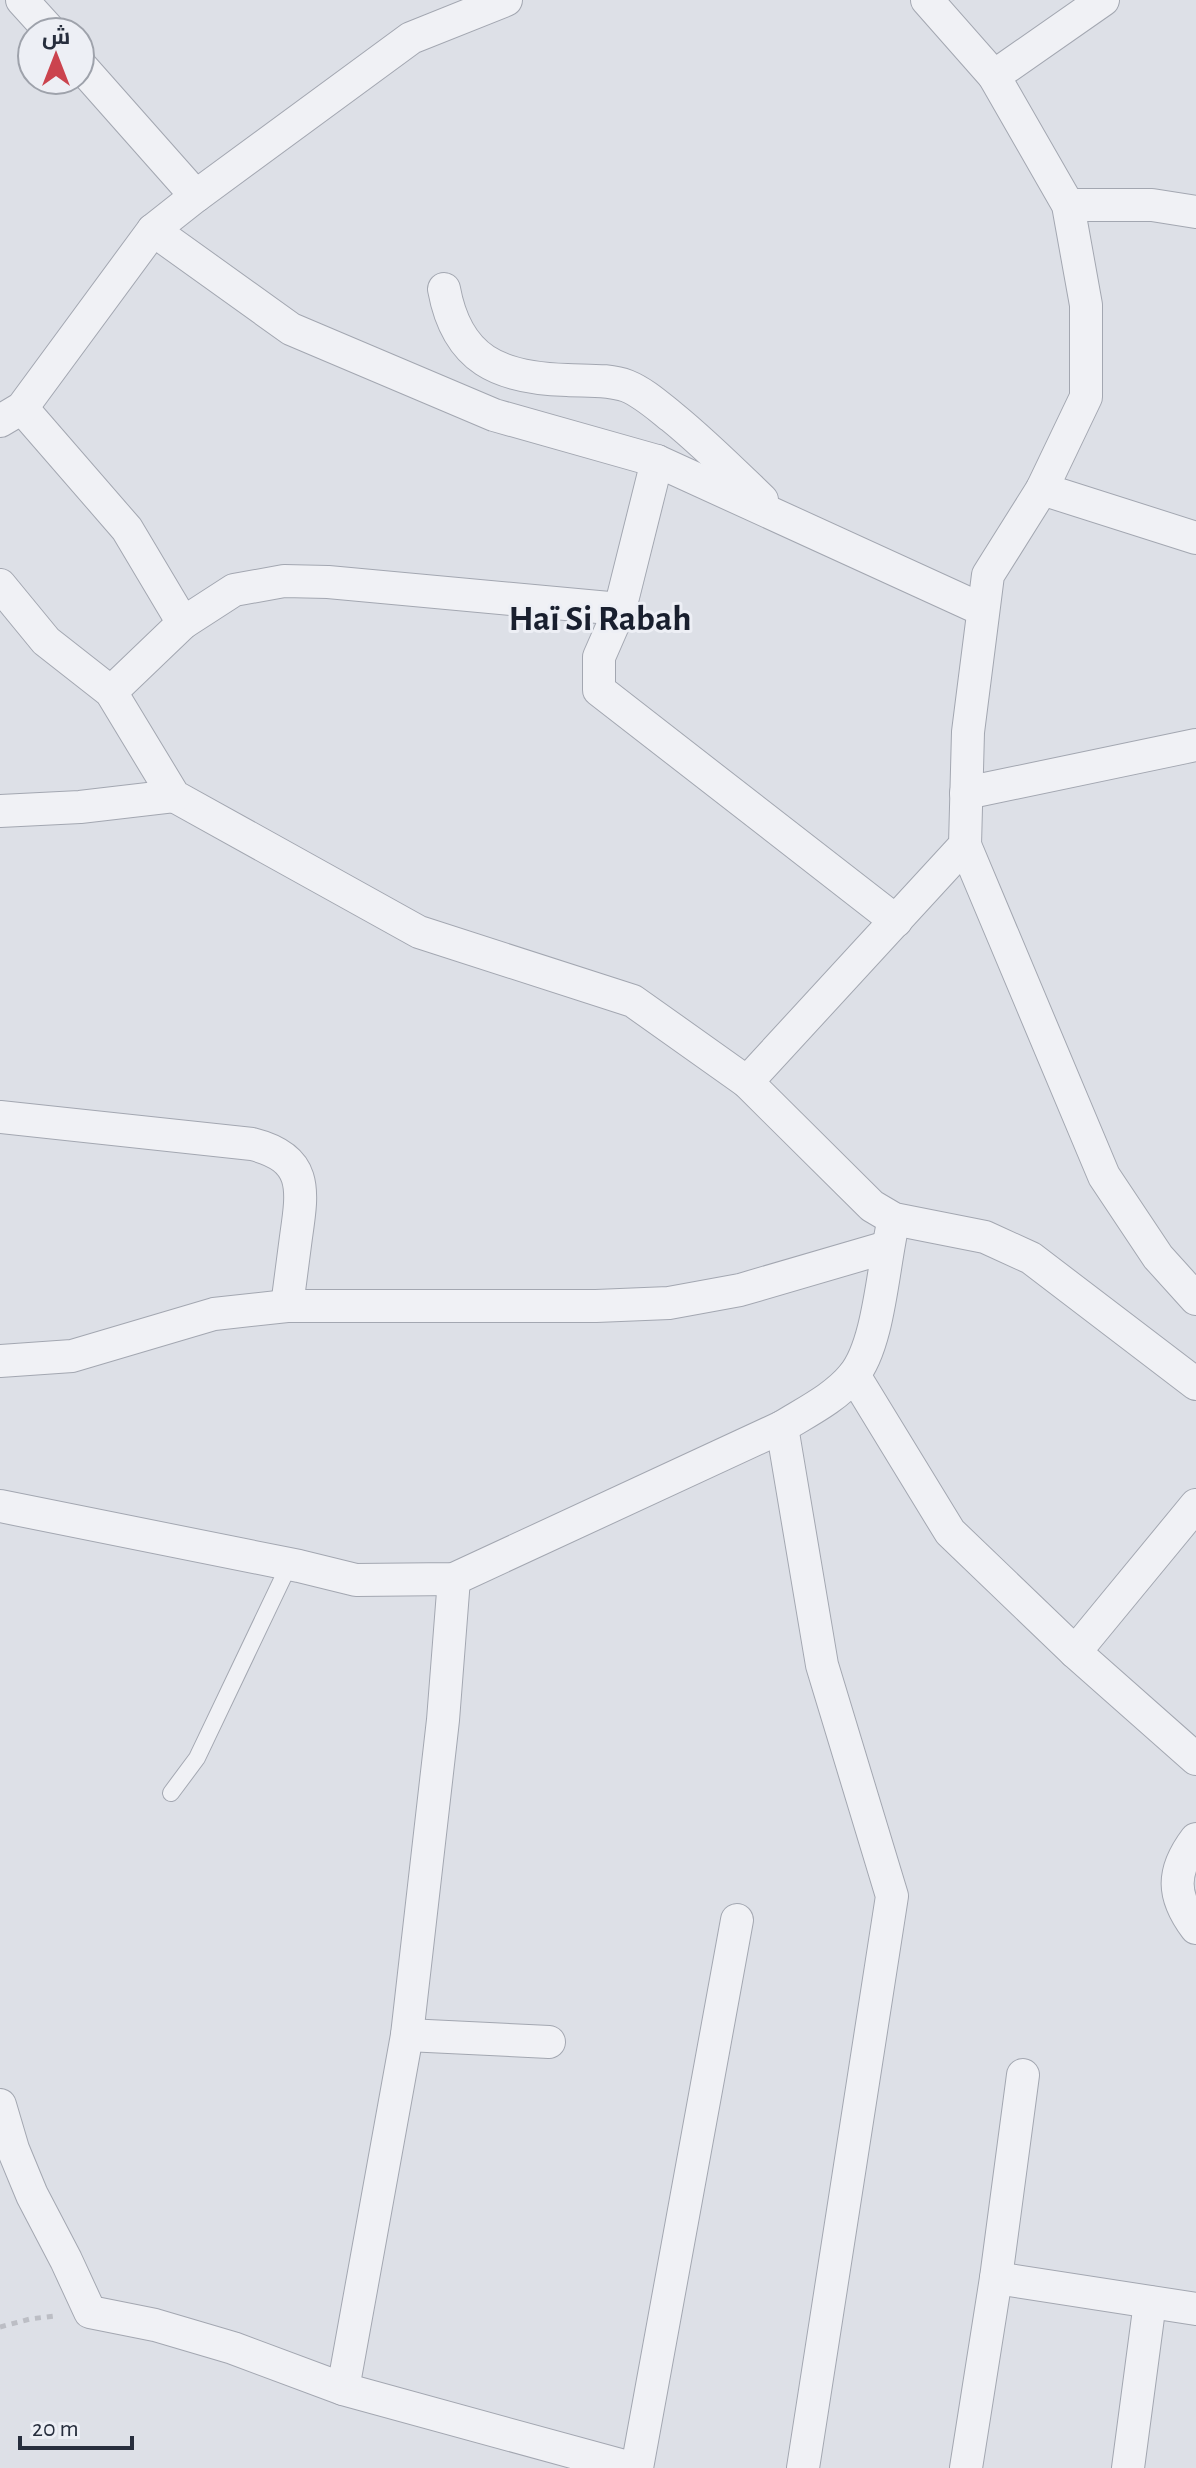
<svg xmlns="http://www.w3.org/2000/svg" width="1196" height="2468" viewBox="0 0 1196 2468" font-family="'Alegreya Sans',Cairo,sans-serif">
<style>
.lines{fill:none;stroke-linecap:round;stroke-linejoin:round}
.service-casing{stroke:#a3a7b1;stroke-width:18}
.minor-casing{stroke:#a3a7b1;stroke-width:34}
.path{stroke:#bcbec5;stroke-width:5;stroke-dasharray:6 6;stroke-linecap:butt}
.service{stroke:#f0f1f5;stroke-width:16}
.minor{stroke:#f0f1f5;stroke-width:32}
.labels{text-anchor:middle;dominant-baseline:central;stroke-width:6;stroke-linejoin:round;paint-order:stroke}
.quarter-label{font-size:36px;font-weight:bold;fill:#191f2e;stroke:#edeff5}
</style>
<rect width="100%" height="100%" fill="#dde0e7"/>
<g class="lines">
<defs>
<path id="service" d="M171,1793l26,-35 92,-193"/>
<g id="minor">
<path d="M22,0l29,32"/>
<path d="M80,65l116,131"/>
<path d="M994,76l109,-76"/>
<path d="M1068,205h84l44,7"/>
<path d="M153,230l138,99 203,86 163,46 326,149"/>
<path d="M444,289c13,71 55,89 123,91 19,1 42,-1 60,6 17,7 31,20 45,31 32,26 61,55 90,83"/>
<path d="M22,408l105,121 56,94"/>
<path d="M0,421l22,-13 131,-178 43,-34 215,-158 95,-38"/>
<path d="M657,461l-37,148 -21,48v33l297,231"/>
<path d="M1042,489l154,49"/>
<path d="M0,585l46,56 65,51 63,104 245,136 214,69 114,81 125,124 22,13 91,18 46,21 165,126"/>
<path d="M111,692l72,-69 51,-33 50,-9 44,1 292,27"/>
<path d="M966,793l230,-48"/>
<path d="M0,811l80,-4 94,-11"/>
<path d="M965,845l139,331 54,81 38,42"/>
<path d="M747,1082l218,-237 3,-113 20,-157 54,-86 44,-92v-92l-18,-100 -74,-129 -67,-76"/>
<path d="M0,1117l252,27c56,14 51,45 44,93 -3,23 -6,46 -9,69"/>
<path d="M0,1361l72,-5 142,-42 73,-8h309l73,-3 71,-13 147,-43"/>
<path d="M854,1375l96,157 125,120 121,107"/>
<path d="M782,1427l40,238 70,231 -89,572"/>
<path d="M0,1506l299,60 57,14 98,-1 328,-152c24,-15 53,-29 71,-51 27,-32 30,-114 41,-157"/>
<path d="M1075,1652l121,-147"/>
<path d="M1196,1839c-25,33 -24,57 0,89"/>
<path d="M407,2035l142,7"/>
<path d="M0,2105l13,44 19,46 34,65 24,52 65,13 78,23 110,41 288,79"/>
<path d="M996,2278l200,31"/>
<path d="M343,2389l64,-354 36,-315 11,-141"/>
<path d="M637,2468l100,-548"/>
<path d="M966,2468l30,-190 27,-203"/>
<path d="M1128,2468l22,-166"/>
</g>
</defs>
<use href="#service" class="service-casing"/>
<use href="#minor" class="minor-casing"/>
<path class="path" d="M0,2327l30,-8 24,-3"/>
<use href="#service" class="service"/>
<use href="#minor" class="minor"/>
</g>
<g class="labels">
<g class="quarter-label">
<text x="600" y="619">Haï Si Rabah</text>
</g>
</g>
<g transform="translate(56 56)"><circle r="38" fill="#edeff5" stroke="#9ea2ab" stroke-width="2"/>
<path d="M0-6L14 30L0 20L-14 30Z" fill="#cb434e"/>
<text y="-12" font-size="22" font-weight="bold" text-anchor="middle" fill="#272e3d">ش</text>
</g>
<path d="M20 2436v12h112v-12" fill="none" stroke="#272e3d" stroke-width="4"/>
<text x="32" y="2436" font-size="24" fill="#272e3d" stroke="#edeff5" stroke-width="6" paint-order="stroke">20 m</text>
</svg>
